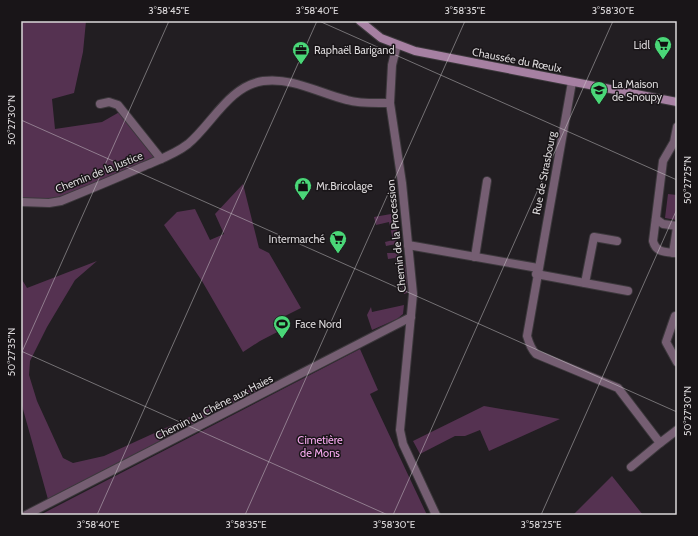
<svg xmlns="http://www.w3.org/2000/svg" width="698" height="536" viewBox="0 0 698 536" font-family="Cabin,sans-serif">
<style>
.green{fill:#553251}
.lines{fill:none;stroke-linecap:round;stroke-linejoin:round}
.minor-casing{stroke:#3c383c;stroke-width:10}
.secondary-casing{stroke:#3c383c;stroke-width:10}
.minor{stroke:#755e72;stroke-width:8}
.secondary{stroke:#a680a2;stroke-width:8}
.ticks{fill:none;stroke:#dad7d9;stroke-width:1;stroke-opacity:0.45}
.labels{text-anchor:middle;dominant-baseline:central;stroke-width:3;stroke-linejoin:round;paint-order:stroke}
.poi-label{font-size:11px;fill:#dad7d9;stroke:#191518;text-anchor:start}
.street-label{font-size:11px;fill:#dad7d9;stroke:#191518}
.park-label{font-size:11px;fill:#f9abf1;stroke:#191518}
.neatline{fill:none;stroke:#dad7d9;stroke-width:1.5}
.ticks-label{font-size:10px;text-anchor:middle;fill:#dad7d9}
</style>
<rect width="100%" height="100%" fill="#221e22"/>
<g class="green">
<path d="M21,21h65l-3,31 -9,41 -22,6 3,30 47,-7 21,-12 38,49 -100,42 -40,1z"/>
<path d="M243,184l16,64 10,5 32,55 -16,8 4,10 -29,15 -17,11 -41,-71 -38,-56 13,-13 18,-3 15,31 14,-6 -9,-20z"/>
<path d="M668,194l9,1 -1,25 -11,-2z"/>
<path d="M391,214c6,6 8,22 5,30l-10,2 -1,-4 8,-2 -4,-18 -13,3 -2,-8z"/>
<path d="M387,253h12c7,7 10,30 8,40l-3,1 -9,-36 -7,1z"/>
<path d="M97,261l-22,19 -28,47 -17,34 -1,14 8,26 26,57 10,5 31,-7 160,-73 4,8 -219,112 -28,-101v-124l6,10z"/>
<path d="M404,305l-1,9 -6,5 -25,11 -5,-15 4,-8 1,5z"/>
<path d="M360,349l18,41 -8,4 57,121h-387z"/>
<path d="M484,406l76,13 -71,32 -9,-21 -15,6h-10l-35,18 -7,-13z"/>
<path d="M612,476l31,39h-70z"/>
</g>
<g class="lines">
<defs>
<g id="minor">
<path d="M397,45l-5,20 -2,38 12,80 11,111 -13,136 3,14 33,71"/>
<path d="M572,82l-45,254c2,7 4,13 9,18l82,34 42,55 17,-13"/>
<path d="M100,104l9,-2 9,3 43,54"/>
<path d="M677,127l-3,15 -11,19 -10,80c3,12 13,11 24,12"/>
<path d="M21,202l28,1 12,-2c27,-11 54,-22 81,-34 16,-7 32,-12 46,-23 24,-20 41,-58 75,-63 29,-4 56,12 84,19 14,4 28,3 43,3"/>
<path d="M656,219l7,5 14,2"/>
<path d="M408,245l130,23"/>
<path d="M673,253l4,-26"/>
<path d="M475,257l12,-76"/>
<path d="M536,274l92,17"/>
<path d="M585,283l9,-46 23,4"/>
<path d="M675,316l-9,26 11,20"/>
<path d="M631,467l29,-24"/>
<path d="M26,515l385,-198"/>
</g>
<path id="secondary" d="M360,21l21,17 34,13 262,51"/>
</defs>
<use href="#minor" class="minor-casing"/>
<use href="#secondary" class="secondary-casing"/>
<use href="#minor" class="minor"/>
<use href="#secondary" class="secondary"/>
</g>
<path class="ticks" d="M319,21l358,159M21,22l1,-1M21,120l656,292M21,351l367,164M21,354l148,-333M97,515l220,-494M245,515l220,-494M393,515l220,-494M541,515l136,-306"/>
<defs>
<symbol id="supermarket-pin" viewBox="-11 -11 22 30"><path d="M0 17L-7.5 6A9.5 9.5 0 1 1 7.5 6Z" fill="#4ad778" stroke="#191518"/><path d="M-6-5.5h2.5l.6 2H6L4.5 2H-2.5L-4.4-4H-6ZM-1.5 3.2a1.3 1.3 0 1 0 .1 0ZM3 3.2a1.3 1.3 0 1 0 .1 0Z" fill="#111"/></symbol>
<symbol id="office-pin" viewBox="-11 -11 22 30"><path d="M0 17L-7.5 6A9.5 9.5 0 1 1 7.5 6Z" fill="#4ad778" stroke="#191518"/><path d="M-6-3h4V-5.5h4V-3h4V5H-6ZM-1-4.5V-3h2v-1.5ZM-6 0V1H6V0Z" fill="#111"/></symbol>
<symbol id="school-pin" viewBox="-11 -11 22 30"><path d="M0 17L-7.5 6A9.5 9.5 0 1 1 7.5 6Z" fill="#4ad778" stroke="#191518"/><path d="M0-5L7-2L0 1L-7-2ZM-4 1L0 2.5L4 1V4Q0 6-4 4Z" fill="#111"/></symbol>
<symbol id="shop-pin" viewBox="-11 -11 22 30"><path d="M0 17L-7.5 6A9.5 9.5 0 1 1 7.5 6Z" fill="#4ad778" stroke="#191518"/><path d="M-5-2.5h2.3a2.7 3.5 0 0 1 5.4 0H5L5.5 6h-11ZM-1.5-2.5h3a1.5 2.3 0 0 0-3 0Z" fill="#111"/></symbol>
<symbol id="stadium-pin" viewBox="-11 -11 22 30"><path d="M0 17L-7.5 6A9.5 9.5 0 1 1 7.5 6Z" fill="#4ad778" stroke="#191518"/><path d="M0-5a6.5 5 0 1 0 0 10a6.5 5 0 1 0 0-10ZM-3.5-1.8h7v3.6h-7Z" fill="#111"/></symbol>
</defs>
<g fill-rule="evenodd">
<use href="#supermarket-pin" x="653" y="35" width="20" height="27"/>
<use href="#office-pin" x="291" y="40" width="20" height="27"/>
<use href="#school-pin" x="589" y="80" width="20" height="27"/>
<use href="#shop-pin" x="293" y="176" width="20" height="27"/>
<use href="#supermarket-pin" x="328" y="229" width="20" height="27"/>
<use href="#stadium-pin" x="272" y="314" width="20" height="27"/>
</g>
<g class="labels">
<g class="poi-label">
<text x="650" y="45" text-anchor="end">Lidl</text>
<text x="314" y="50">Raphaël Barigand</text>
<text x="612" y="84">La Maison<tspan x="612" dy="13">de Snoupy</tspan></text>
<text x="316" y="186">Mr.Bricolage</text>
<text x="325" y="239" text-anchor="end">Intermarché</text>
<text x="295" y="324">Face Nord</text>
</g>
<g class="street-label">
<text transform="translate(517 60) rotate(11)">Chaussée du Rœulx</text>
<text transform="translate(99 172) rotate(-22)">Chemin de la Justice</text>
<text transform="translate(544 173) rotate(-79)">Rue de Strasbourg</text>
<text transform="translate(396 236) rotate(-96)">Chemin de la Procession</text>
<text transform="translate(214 407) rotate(-27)">Chemin du Chêne aux Haies</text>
</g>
<g class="park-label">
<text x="320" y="440">Cimetière<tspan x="320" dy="13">de Mons</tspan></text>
</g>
</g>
<rect width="698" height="536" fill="none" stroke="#191518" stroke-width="44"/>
<rect x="22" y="22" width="654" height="492" class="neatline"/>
<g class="ticks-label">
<text x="169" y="14">3°58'45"E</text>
<text x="317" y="14">3°58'40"E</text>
<text x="465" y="14">3°58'35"E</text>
<text x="613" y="14">3°58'30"E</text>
<text transform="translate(11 120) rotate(-90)" y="4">50°27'30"N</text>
<text transform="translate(687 180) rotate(-90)" y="4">50°27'25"N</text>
<text transform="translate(11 352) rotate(-90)" y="4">50°27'35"N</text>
<text transform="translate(687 411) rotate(-90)" y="4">50°27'30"N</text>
<text x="98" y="528">3°58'40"E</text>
<text x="246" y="528">3°58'35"E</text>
<text x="394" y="528">3°58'30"E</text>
<text x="541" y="528">3°58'25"E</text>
</g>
</svg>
